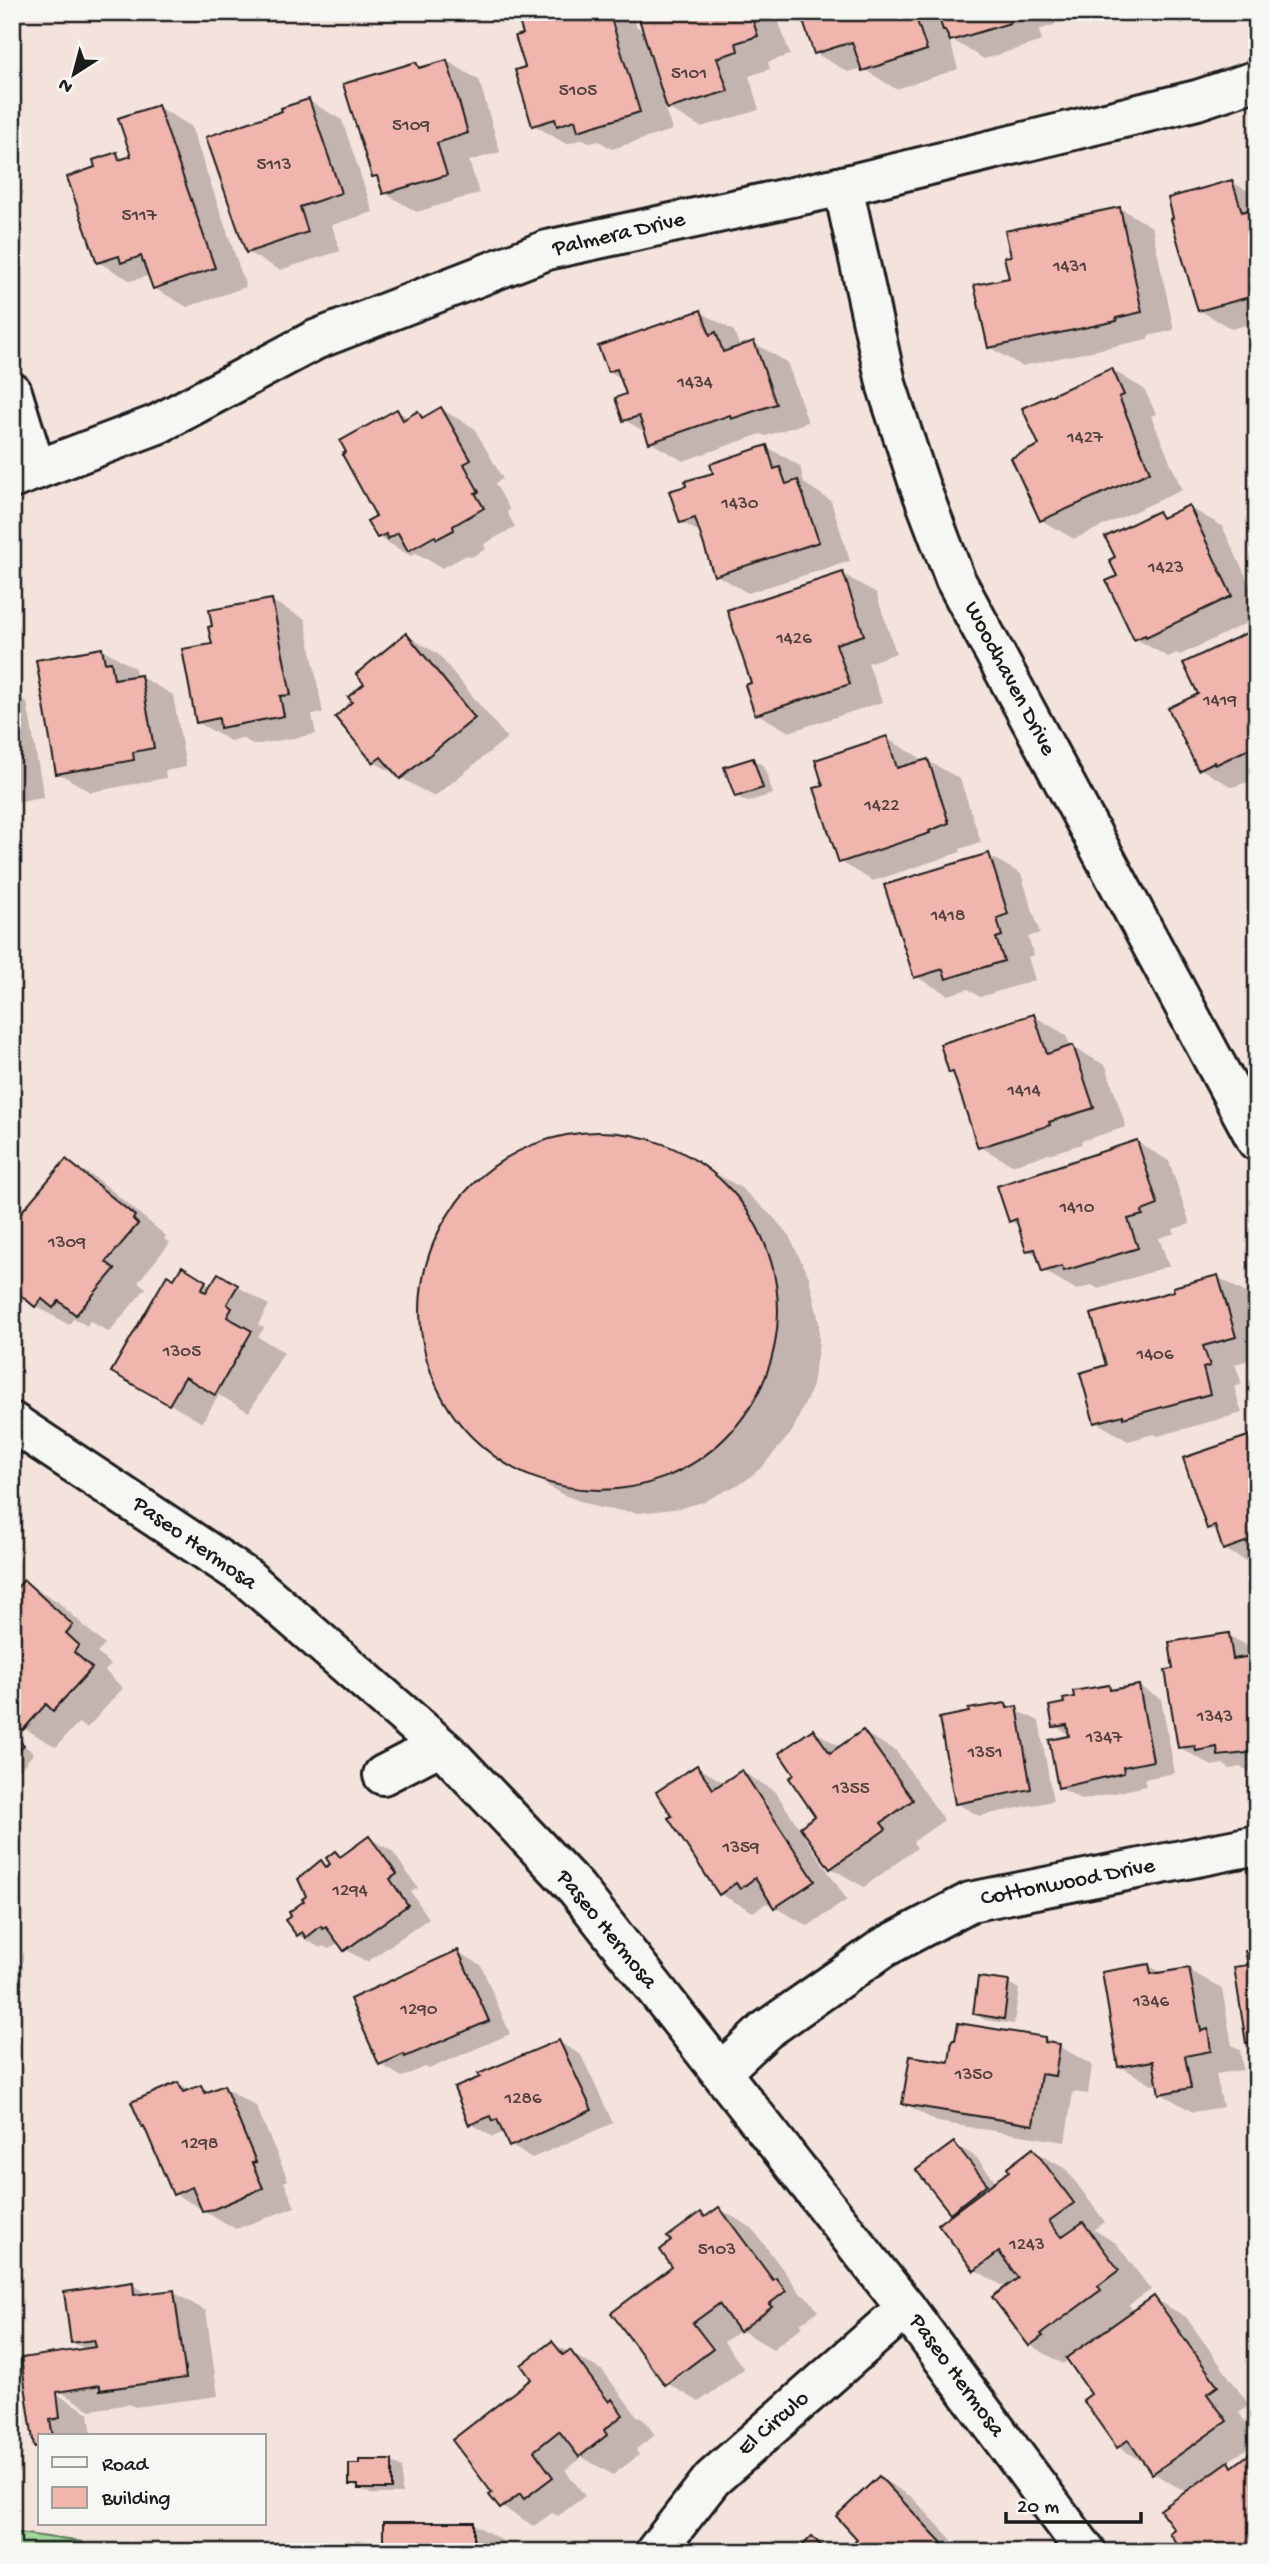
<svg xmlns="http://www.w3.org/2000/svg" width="1269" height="2564" viewBox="0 0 1269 2564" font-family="'Gochi Hand',sans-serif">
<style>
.green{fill:#a2d99d;stroke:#5f7a5c;stroke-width:2}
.shadow{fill:#0003}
.building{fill:#f0b5ac;stroke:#1c1c1c;stroke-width:2}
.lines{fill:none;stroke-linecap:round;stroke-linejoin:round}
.minor-casing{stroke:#1c1c1c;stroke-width:44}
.minor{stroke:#f6f6f2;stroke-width:38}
.labels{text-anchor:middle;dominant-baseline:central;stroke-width:5;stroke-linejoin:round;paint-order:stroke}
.number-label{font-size:19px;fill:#514240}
.street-label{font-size:23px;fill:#1c1c1c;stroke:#f6f6f2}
</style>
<rect width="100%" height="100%" fill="#f4e2dd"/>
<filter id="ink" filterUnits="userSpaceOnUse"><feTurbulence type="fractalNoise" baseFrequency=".0143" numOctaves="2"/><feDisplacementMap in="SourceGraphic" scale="14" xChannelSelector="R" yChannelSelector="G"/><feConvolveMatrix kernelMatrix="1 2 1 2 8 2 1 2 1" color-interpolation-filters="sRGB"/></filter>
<g filter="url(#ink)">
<path class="green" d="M12,2532l70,10 8,10h-78z"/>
<g class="shadow">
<path d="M520,12h112l4,14 8,5 -5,-19h141l-4,1 14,42 -22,7 2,7 -21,7 10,34 -58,17 -37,-21 8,24 -60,19 -13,-8 -8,2 -8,-4 -17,5 -32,-19 -9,-90z"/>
<path d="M802,12h270l-18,6 2,6 -17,6 3,11 -58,18 -35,-21 9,31 -62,20 -34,-21 -14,4 -33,-19z"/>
<path d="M1161,12h58l-38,12z"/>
<path d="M447,61l32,19 21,72 -31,9 10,32 -62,19 -33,-19 -4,-14 -6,-3 42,-112 8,4z"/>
<path d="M309,101l33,19 31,92 -41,13 8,26 -60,19 -33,-18 37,-139z"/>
<path d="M158,107l33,19 55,161 -59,20 -33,-19 -3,-10 -4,-2 -16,5 -33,-19v-94l19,-14 10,6 6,-3z"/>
<path d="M1232,182l25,14v126l-25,7 -33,-19z"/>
<path d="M1120,208l32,19 22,103 -26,6v3l-126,27 -33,-19 22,-68z"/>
<path d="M701,312l33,19 6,17 14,-5 33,19 21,60 -42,14 -5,-2 -78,27 -33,-19 -3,-9 -23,-13 4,-25 -6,-16 -13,-8z"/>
<path d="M1112,370l32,19 12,25 -5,2 31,74 -108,49 -33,-19v-74z"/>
<path d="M441,409l33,19 29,51 -8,4 15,27 -3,2 8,15 -31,17 2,5 -15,8 -4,-2 -25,13 -26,-15 -5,3 -33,-19 1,-21 18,-105 12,7 9,-5 8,5z"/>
<path d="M767,447l33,19 4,17 27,18 19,60 -102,32 -33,-19 -12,-40 -22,-12 34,-48z"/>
<path d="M1189,507l33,19 35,74v18l-77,37 -3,-2 -9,4 -32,-18 -17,-62 39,-64 8,4z"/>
<path d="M843,574l33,19 20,60 -28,10 14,39 -93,30 -33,-19 -3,-29z"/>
<path d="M272,601l33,18 18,94 -11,1 4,20 -62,11 -12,-7 -12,3 -33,-19 17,-77z"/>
<path d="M1257,630v149l-25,8 -33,-19z"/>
<path d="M406,635l32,19 69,84 -73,59 -60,-35 -19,-60z"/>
<path d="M102,649l33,19 1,9h5l32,18 13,72 -21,4 1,7 -75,14 -33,-19z"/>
<path d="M12,694l15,8 17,96 -29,4 7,45 -10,2z"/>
<path d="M886,738l33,19 2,6 7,-2 32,18 21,63 -21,7 1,3 -88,29 -32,-19 -16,-75z"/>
<path d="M753,760l11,6 9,28 -26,8 -11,-6z"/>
<path d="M988,855l33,19 19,59 -12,4 6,18 -6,2 7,23 -55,17 -12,-8 -20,6 -33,-19z"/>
<path d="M1034,1016l32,19 5,13 2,-1 33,19 20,61 -45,14 1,3 -70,21 -33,-19 -23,-70 -6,-4z"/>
<path d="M611,1133l45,10 21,9 63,35 34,31 15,18 20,41 10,45v23l-8,45 -19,42 -30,35 -17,14 -42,21 -22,6 -42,5 -40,-5 -38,-14 -75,-47 -28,-28 -11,-17 -17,-36 -9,-39v-20l5,-39 14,-37 22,-34 13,-14 31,-25 37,-16 22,-6z"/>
<path d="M1137,1142l32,19 21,63 -17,5 2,4 -16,5 10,28 -71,23 -6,-4 -15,5 -33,-19 -5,-15 -12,-6 -7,-24 -10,-5z"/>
<path d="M66,1161l33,19 67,56 -2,3 6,4 -32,39 8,6 -37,44 -19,-11 -3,5 -13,-8 -5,7 -33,-19 -24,-20z"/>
<path d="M12,1179l11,8 -11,14z"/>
<path d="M182,1269l30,17 6,-11 51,30 -11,20 6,3 -6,9 26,15 -35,60 -30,-17 -17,28 -88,-52z"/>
<path d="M1218,1277l33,19 6,21v41l-22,6 7,20 -8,3 8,26 -84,23 -4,-2 -26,7 -32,-19 12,-56 68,-73z"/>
<path d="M1257,1435v132l-33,-18 -5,-15 -10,-6z"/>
<path d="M24,1582l33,19 48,44 -8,8 14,12 -6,6 18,17 -36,40 -9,-5 -22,24 -32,-19z"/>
<path d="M1228,1635l29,16v123h-4l-13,-7 -10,2 -7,-5 -11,2 -33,-19 -4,-76z"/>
<path d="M1139,1686l22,13 14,74 -31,6 2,7 -64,14 -23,-13 14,-50 -18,-11 54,-39 7,4z"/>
<path d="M1005,1705l34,16 14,80 -74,15 -23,-13z"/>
<path d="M813,1731l29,16 21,-15 33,19 48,69 -31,22 4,6 -53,39 -33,-19 -23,-33 -3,2 42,63 -39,26 -41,-23 -14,9 -33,-18 -46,-77 23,-50 28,16 17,-11 33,19 25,38 18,-13 -22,-40z"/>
<path d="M12,1736l22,17 -22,26z"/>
<path d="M369,1838l23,13 26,37 -7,4 18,26 -62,44 -22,-13 -6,-7 -10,7 -6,-3 -3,2 -22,-13 8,-34 15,-39 8,5 6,-14 7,4z"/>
<path d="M458,1952l23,13 29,69 -81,35 -4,-2 -23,10 -22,-13z"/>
<path d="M1149,1966l15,8 25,-4 33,19 10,56 8,5 3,20 -27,4 7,33 -30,5 -33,-19 -1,-9 -7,1 -32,-19z"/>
<path d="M1008,1983l11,6 -5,35 -29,-4 -11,-7z"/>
<path d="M1045,2038l47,27 -4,29 -15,-2 -8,50 -128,-20 -33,-19 46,-39z"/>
<path d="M559,2042l22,13 32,68 -81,35 -22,-13 -6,-13 -11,5 -22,-13z"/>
<path d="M178,2084l13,7 10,-4 10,5 12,-5 33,19 32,74 -4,2 11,25 -59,22 -61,-35z"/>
<path d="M954,2144l22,13 21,26 36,-32 33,18 39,53 -11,8 22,13 35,47 -22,15 5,7 20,-14 32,19 63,88 -10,8 18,24v5l-30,20 8,5 22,-16v101h-72l-9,-23 12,-36 -35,-20 -6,-9 -29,-17 -24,-53 -25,-35 -6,5 -33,-19 -23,-57 -32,-18 -20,-56 -4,-2z"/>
<path d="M719,2209l33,19 49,66 8,5 9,12 -18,13 3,2 -30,23 -32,-19 -17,12 20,27 -45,33 -32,-19 7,-116 27,-53 6,4z"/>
<path d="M132,2284l18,11 23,-3 33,19 12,85 -83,11 -6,-3 -38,6 -36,-21v4l34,20 3,23h-52v13l-4,-3 -13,-87 64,-9 -15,-8z"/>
<path d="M552,2343l51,28 34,45 7,4 11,15 -19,14 3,6 -26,20 -31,-18 -17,13 20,26 -27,20 -6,-3 -18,13 -32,-19 32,-128z"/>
<path d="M391,2461l11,7v26h-31l-21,-10z"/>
<path d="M880,2478l32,19 51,55h-117l14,-13z"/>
<path d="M474,2524l32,19v9h-121z"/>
<path d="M813,2538l23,14h-38z"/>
</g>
<g class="building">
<path d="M516,12h93l31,100 -62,19 -3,-11 -18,6 -2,-7 -23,7 -17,-56 10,-3 -10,-31 8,-2z"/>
<path d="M637,12h113l8,24 -22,7 2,8 -21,7 11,33 -61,18z"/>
<path d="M800,12h114l13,38 -65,21 -10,-29 -38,12z"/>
<path d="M937,12h70l3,11 -60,18 -5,-11h-2z"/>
<path d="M447,60l21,73 -31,10 10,32 -64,19 -6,-18 -5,1 -29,-93 73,-22 3,6z"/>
<path d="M309,99l32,94 -41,14 8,25 -62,21 -40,-116 76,-26 -1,-3z"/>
<path d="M158,105l57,163 -62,21 -12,-33 -20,7 -2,-7 -22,7 -30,-86 28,-10 -2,-7 24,-8 2,8 12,-4 -13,-38z"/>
<path d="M1232,180l10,32 15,-5v88l-59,16 -27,-92 2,-1 -5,-20z"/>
<path d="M1120,207l22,105 -26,6 1,3 -129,27 -14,-63 35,-7 -5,-21 7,-1 -6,-25z"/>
<path d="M701,310l9,25 6,-3 7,20 31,-11 22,63 -45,15 -1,-4 -81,28 -10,-27 -16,5 -8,-23 11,-4 -9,-25 -9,3 -10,-26z"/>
<path d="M1112,368l12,27 -5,2 31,75 -110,49 -29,-63 28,-13 -17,-37z"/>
<path d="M441,407l30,53 -7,4 15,28 -4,1 9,15 -31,18 1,4 -17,9 -2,-3 -27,15 -10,-18 -10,6 -2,-5 -9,4 -10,-17 9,-5 -34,-62 4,-2 -6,-11 57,-32 6,11 15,-9 4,7z"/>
<path d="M767,445l7,24 6,-2 6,17 12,-4 21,62 -105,34 -19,-58 -15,5 -11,-32 17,-5 -1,-5 28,-8 -3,-9z"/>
<path d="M1189,505l43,91 -86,41 -1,-2 -11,5 -28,-59 11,-5 -8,-16 6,-3 -10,-20 53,-26 4,7z"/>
<path d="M843,572l21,63 -28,9 14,40 -95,31 -10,-30 6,-2 -24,-73z"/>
<path d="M272,599l19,96 -11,1 4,20 -64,12 -1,-10 -23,5 -14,-74 30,-5 -4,-17 4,-1 -3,-16z"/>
<path d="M1257,628v117l-42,20 -1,-3 -16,8 -30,-62 30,-14 -15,-31z"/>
<path d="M406,633l69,85 -75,61 -19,-22 -8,6 -38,-46 17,-15 -4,-5 16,-13 -8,-10z"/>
<path d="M102,648l3,15 6,-1 3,17 27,-4 13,73 -21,4 1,8 -78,14 -20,-114z"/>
<path d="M887,736l10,32 31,-9 21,64 -20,8 1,2 -91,30 -25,-75 9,-2 -8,-26z"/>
<path d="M753,758l10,30 -28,9 -11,-30z"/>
<path d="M989,853l19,61 -11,4 5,18 -6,2 8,23 -58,18 -3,-10 -29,9 -30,-93z"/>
<path d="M1034,1014l13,40 26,-9 21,63 -45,14 1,3 -72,23 -25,-76 -4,1 -9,-29z"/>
<circle cx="599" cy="1311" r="179"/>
<path d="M1137,1140l21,65 -16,6 1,4 -15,4 10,29 -74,23 -2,-5 -20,6 -7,-23 -9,2 -10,-32 -7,3 -12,-36z"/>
<path d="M66,1159l69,57 -2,3 5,5 -32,38 9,7 -39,46 -17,-14 -6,7 -11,-9 -7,8 -23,-19v-65z"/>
<path d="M182,1266l24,15 -5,9 5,2 12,-19 20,12 -11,19 5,4 -5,9 25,14 -37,64 -30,-18 -16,28 -58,-33 56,-97 7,4z"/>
<path d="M1218,1275l18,62 -33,9 7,20 -7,2 7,26 -87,24v-3l-29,8 -14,-50 26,-8 -15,-51 83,-23 -1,-4z"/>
<path d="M1257,1433v105l-34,12 -8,-24 -8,3 -24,-71z"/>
<path d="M24,1580l49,45 -7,8 13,12 -5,7 18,16 -39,43 -7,-7 -23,26 -11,-10v-127z"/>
<path d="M1229,1633l4,26 19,-3 5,33v63l-39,4 -1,-9 -21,4 -1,-5 -17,2 -13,-78 8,-1 -4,-27z"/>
<path d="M1109,1685l1,5 29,-5 14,76 -30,6 1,6 -66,15 -9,-48 20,-4 -2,-11 -14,2 -4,-21 15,-3 -1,-4 11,-2 -1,-6z"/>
<path d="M1006,1703l1,5 10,-2 14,83 -76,15 -16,-86 30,-6 -1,-3z"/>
<path d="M813,1729l17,24 33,-23 50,70 -32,23 5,6 -56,40 -30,-42 15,-11 -26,-38 5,-3 -15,-22z"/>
<path d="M12,1735l12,10 -12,15z"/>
<path d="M697,1765l16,24 29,-19 73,111 -41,27 -19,-30 -15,11 -4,-6 -17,12 -51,-77 4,-2 -16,-24z"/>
<path d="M369,1836l28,38 -7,5 18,26 -64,46 -18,-24 -3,2 -2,-3 -15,12 -4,-6 -5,4 -12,-16 6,-4 -2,-4 15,-11 -2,-2 4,-3 -8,-17 23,-19 5,7 4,-3 -4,-6 9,-7 5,6z"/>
<path d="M1257,1949v92l-11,2 -12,-76 14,-2 -3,-14z"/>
<path d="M458,1950l31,71 -84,36 -1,-3 -25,11 -29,-66z"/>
<path d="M1149,1964l2,10 38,-6 12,63 7,-2 3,22 -26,5 6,32 -32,6 -6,-33 -35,6 -16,-95z"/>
<path d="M978,1977l31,4 -5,38 -31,-5z"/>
<path d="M958,2023l87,14v5l15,2 -5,32 -14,-2 -8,51 -131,-21 8,-48 39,6 3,-22h3z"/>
<path d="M559,2040l33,70 -83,37 -12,-28 -4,2 -2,-5 -22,9 -15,-37 26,-11 -2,-3z"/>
<path d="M178,2082l5,10 18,-7 4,8 19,-8 32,77 -4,1 11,25 -49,21 -12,2 -10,-24 -19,8 -29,-69 -2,1 -11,-25z"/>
<path d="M954,2142l33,42 -37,29 -34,-43z"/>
<path d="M1033,2148l41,55 -25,18 12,16 22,-15 36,48 -21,16 3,4 -60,44 2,2 -14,10 -37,-49 26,-19 -19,-26 -25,19 -36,-47 71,-53 -2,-3z"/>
<path d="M719,2207l54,73 3,-2 10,13 -17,13 3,3 -33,25 -20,-28 -26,19 20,26 -48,36 -54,-72 61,-46 -12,-17 11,-9 -4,-4 34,-25 4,5z"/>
<path d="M133,2282l1,13 40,-5 12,88 -86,12v-5l-43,7 3,26 -10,2 3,16h-13v10l-6,1 -13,-89 75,-11 -2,-7 -23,3 -7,-51z"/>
<path d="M1154,2296l64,90 -11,8 20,27 -75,53 -24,-34 -11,8 -34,-48 8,-6 -25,-36z"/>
<path d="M552,2341l11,14 7,-5 39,52 3,-3 11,16 -19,15 3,5 -28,22 -20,-26 -25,20 19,26 -29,22 -4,-5 -20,15 -11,-14 3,-2 -40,-53 79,-61 -10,-14z"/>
<path d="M1256,2449l1,103h-34l-6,-8 -10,8h-24l-14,-19 5,-4 -14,-19 69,-49 3,6z"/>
<path d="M359,2460h33v29h-34v-4h-9v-21h10z"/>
<path d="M879,2476l63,67 -7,6 2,3h-93l13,-13 -21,-23z"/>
<path d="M383,2522h91v30h-99l8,-1z"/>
<path d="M812,2536l15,16h-31z"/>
</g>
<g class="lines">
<defs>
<g id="minor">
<path d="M843,186l44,201 32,97 36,95 302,562"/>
<path d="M12,392l24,78"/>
<path d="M12,479l146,-55 157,-84 232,-90 296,-64 354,-86 60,-20"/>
<path d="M12,1422l235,156 201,175 128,135 330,420 180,244"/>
<path d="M383,1775l56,-29"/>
<path d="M721,2072l45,-42 117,-82 87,-46 287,-57"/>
<path d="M655,2552l57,-73 194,-171"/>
</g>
</defs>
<use href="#minor" class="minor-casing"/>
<use href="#minor" class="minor"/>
</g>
</g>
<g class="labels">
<g class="number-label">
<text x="689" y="74">5101</text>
<text x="578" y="91">5105</text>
<text x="411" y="126">5109</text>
<text x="274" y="165">5113</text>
<text x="139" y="216">5117</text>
<text x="1070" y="267">1431</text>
<text x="695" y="383">1434</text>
<text x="1085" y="438">1427</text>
<text x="740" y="504">1430</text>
<text x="1166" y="568">1423</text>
<text x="794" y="639">1426</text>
<text x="1220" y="701">1419</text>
<text x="882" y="806">1422</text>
<text x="948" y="916">1418</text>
<text x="1024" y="1091">1414</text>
<text x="1077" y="1208">1410</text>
<text x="67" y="1243">1309</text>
<text x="182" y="1352">1305</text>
<text x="1155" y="1355">1406</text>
<text x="1215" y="1717">1343</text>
<text x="1104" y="1738">1347</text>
<text x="985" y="1753">1351</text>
<text x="851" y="1789">1355</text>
<text x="741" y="1848">1359</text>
<text x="350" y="1891">1294</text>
<text x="1151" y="2002">1346</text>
<text x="419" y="2010">1290</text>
<text x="974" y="2075">1350</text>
<text x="523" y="2099">1286</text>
<text x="200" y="2144">1298</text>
<text x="1027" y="2245">1243</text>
<text x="717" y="2250">5103</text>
</g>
<g class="street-label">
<text transform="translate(619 235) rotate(-13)">Palmera Drive</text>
<text transform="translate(1009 679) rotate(62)">Woodhaven Drive</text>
<text transform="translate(194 1544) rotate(35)">Paseo Hermosa</text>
<text transform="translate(1068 1883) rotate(-11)">Cottonwood Drive</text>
<text transform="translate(606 1930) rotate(51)">Paseo Hermosa</text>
<text transform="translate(956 2376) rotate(54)">Paseo Hermosa</text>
<text transform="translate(774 2424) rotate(-41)">El Circulo</text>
</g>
</g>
<rect width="1269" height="2564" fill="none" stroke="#f6f6f2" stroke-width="42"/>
<rect x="21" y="21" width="1227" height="2522" fill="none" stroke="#1c1c1c" stroke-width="2.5" filter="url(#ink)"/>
<rect x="38" y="2434" width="228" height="91" fill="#f6f6f2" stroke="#9f9f9c" stroke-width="2"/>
<rect x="52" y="2457" width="35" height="10" fill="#f6f6f2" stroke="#9f9f9c" stroke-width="2"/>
<text x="102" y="2470" font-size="21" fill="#1c1c1c">Road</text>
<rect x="52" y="2487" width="35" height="21" fill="#f0b5ac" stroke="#9f9f9c" stroke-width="2"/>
<text x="102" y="2504" font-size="21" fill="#1c1c1c">Building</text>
<g transform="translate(74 74) rotate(216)" stroke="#f6f6f2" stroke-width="5" paint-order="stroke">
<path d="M0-5L12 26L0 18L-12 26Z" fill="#1c1c1c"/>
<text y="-10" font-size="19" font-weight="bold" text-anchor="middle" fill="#1c1c1c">N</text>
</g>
<path d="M1006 2512v10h135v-10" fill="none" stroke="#1c1c1c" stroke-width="3.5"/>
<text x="1017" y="2512" font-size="21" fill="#1c1c1c" stroke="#f6f6f2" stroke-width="5" paint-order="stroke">20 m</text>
</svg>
